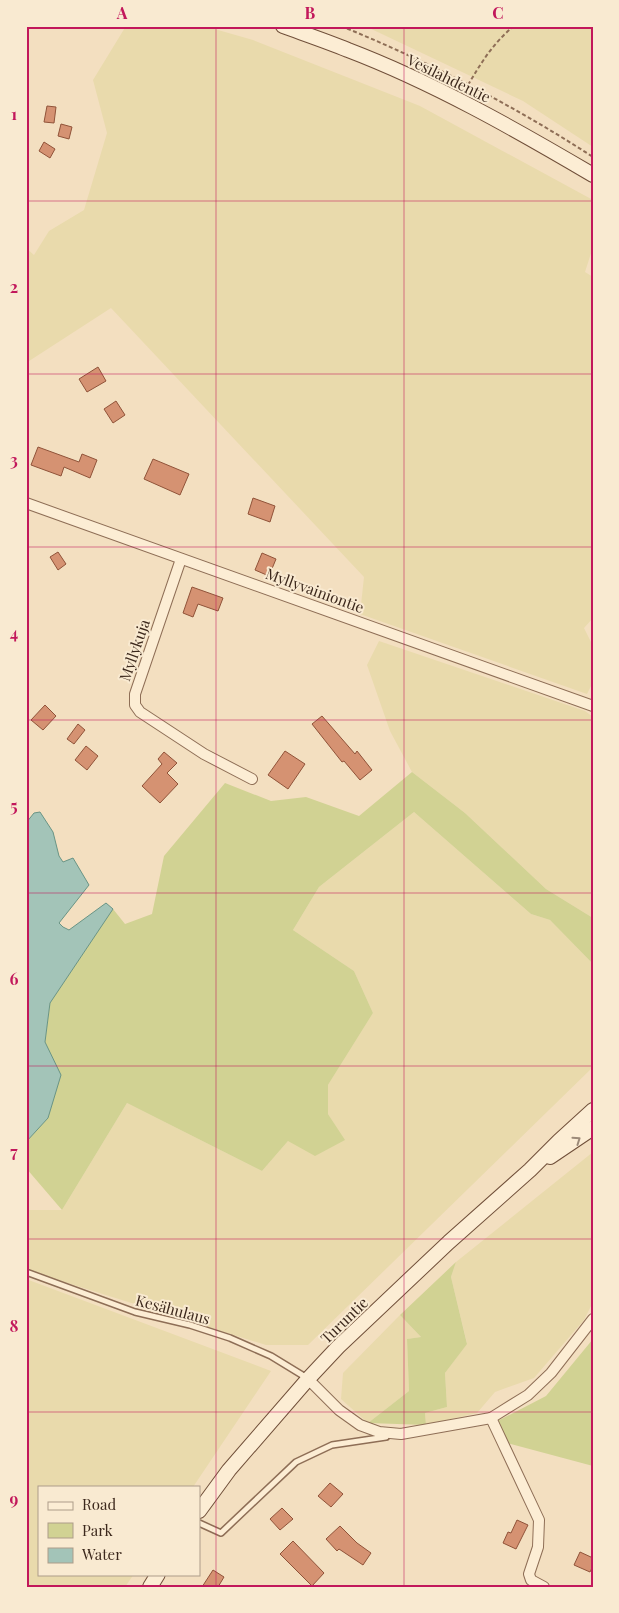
<svg xmlns="http://www.w3.org/2000/svg" width="619" height="1613" viewBox="0 0 619 1613" font-family="'Playfair Display',serif">
<style>
.farmland{fill:#e9daac}
.green{fill:#d1d293}
.water{fill:#a3c4b8;stroke:#699485}
.building{fill:#d59272;stroke:#905339}
.lines{fill:none;stroke-linecap:round;stroke-linejoin:round}
.lane-casing{stroke:#8e6e56;stroke-width:8}
.street-casing{stroke:#8e6e56;stroke-width:12}
.secondary-casing{stroke:#704f39;stroke-width:16}
.path{stroke:#8e6e56;stroke-width:2;stroke-dasharray:4 2.5;stroke-linecap:butt}
.lane{stroke:#fcedd4;stroke-width:5}
.street{stroke:#fcedd4;stroke-width:10}
.secondary{stroke:#fcedd4;stroke-width:14}
.oneway{stroke:#9c8a78}
.grid{fill:none;stroke:#c2185b;stroke-width:1;stroke-opacity:0.55}
.labels{text-anchor:middle;dominant-baseline:central;stroke-width:4;stroke-linejoin:round;paint-order:stroke}
.street-label{font-size:15px;fill:#3c281c;stroke:#f9ead1}
.neatline{fill:none;stroke:#c2185b;stroke-width:2}
.grid-label{font-size:16px;text-anchor:middle;font-weight:bold;fill:#c2185b}
</style>
<rect width="100%" height="100%" fill="#f3dfc0"/>
<g class="farmland">
<path d="M126,26h78l49,14 167,66 173,94v47l-8,25 8,5v341l-9,10 9,18v36l-6,12 -227,-80 4,-37 -253,-269 -85,55v-115l8,7 15,-24 35,-21 23,-77 -14,-53z"/>
<path d="M365,26h228v121l-70,-46z"/>
<path d="M379,641l206,70 8,6v201l-47,-29 -81,-76 -53,-41 -22,-41 -23,-66z"/>
<path d="M414,812l117,102 19,6 43,44v103l-285,278h-42l-240,-75v-58l3,-2h33l65,-107 135,68 26,-30 56,-1 -16,-26v-29l45,-72 -19,-42 -61,-41 26,-43z"/>
<path d="M593,1152v150l-9,18 -50,58 -39,14 -18,21 -51,12 -1,-12 22,-6 -2,-34 22,-30 -16,-66 5,-15z"/>
<path d="M26,1279l245,92 -78,116h-154v87h95l-9,13h-99z"/>
<path d="M400,1315l21,22 -14,2 2,52 -41,32 -27,-24 2,-26z"/>
</g>
<g class="green">
<path d="M412,772l53,41 81,76 47,29v46l-43,-44 -19,-6 -117,-102 -95,75 -26,43 61,41 19,42 -45,72v29l17,26 -30,16 -27,-15 -26,30 -135,-68 -65,107 -36,-42v-26l22,-24 12,-43 -15,-33 5,-39 63,-94 12,15 27,-10 12,-58 61,-73 46,18 35,-4 53,19z"/>
<path d="M456,1262l-5,15 16,67 -22,29 2,34 -22,6 1,12 -58,-2 41,-32 -2,-52 14,-2 -21,-22z"/>
<path d="M593,1339v127l-93,-25 -12,-15 58,-30z"/>
</g>
<path class="water" d="M40,812l13,20 6,24 4,6 10,-4 16,27 -30,38 4,4 6,3 37,-27 7,6 -63,94 -5,39 16,33 -13,43 -22,24v-319l8,-10z"/>
<g class="building">
<path d="M47,106l9,1 -2,16 -10,-1z"/>
<path d="M61,124l11,3 -3,12 -11,-3z"/>
<path d="M44,142l11,7 -5,9 -11,-7z"/>
<path d="M98,367l8,14 -19,11 -8,-13z"/>
<path d="M116,401l9,14 -12,8 -9,-14z"/>
<path d="M38,447l41,15 3,-8 15,6 -7,18 -26,-11 -3,9 -30,-11z"/>
<path d="M153,459l36,15 -9,21 -36,-16z"/>
<path d="M253,498l22,8 -5,16 -22,-8z"/>
<path d="M58,552l8,12 -8,6 -8,-13z"/>
<path d="M262,553l14,6 -7,17 -14,-6z"/>
<path d="M192,587l31,11 -5,13 -20,-7 -5,13 -10,-4z"/>
<path d="M45,705l11,11 -13,14 -12,-10z"/>
<path d="M322,716l33,38 2,-3 15,19 -12,10 -16,-19 -2,1 -30,-38z"/>
<path d="M78,724l7,6 -11,14 -7,-5z"/>
<path d="M86,746l12,10 -11,14 -12,-10z"/>
<path d="M285,751l20,13 -17,25 -20,-14z"/>
<path d="M164,752l13,11 -10,10 11,11 -18,19 -18,-17 20,-22 -4,-5z"/>
<path d="M330,1483l13,11 -12,13 -13,-11z"/>
<path d="M282,1508l11,11 -13,11 -10,-11z"/>
<path d="M517,1520l11,5 -12,24 -13,-6 5,-11 3,1z"/>
<path d="M340,1526l17,17 14,10 -8,12 -24,-16 -2,2 -11,-12z"/>
<path d="M293,1541l31,32 -12,13 -32,-32z"/>
<path d="M580,1552l13,6v8l-3,6 -16,-7z"/>
<path d="M213,1570l11,7 -6,10h-16z"/>
</g>
<g class="lines">
<defs>
<g id="lane">
<path d="M26,1272l109,40 55,13 40,13 41,18 36,22"/>
<path d="M199,1523l22,10 75,-71 36,-17 54,-8"/>
</g>
<g id="street">
<path d="M26,503l567,203"/>
<path d="M181,559l-46,135v11l5,7 64,42 48,25"/>
<path d="M308,1379l31,31 21,15 19,7 22,2 90,-16 37,-23 23,-22 42,-54"/>
<path d="M491,1418l48,102 -1,27 -9,27 2,6 13,7"/>
</g>
<g id="secondary">
<path d="M283,26c22,8 43,15 65,24 84,32 167,79 245,125"/>
<path d="M550,1157l43,-29"/>
<path d="M199,1511l30,-41 79,-91 30,-32 111,-105 81,-72 29,-29 34,-31"/>
<path d="M150,1587l8,-13"/>
</g>
</defs>
<use href="#lane" class="lane-casing"/>
<use href="#street" class="street-casing"/>
<use href="#secondary" class="secondary-casing"/>
<g class="path">
<path d="M341,26c88,36 172,79 252,131"/>
<path d="M468,85c13,-22 25,-42 46,-59"/>
</g>
<use href="#lane" class="lane"/>
<use href="#street" class="street"/>
<use href="#secondary" class="secondary"/>
</g>
<defs><path id="oneway-chevron" d="M-2-3.5L2.5 0L-2 3.5" fill="none" stroke-width="1.6" stroke-linecap="round" stroke-linejoin="round" transform="scale(1.25)"/></defs>
<use class="oneway" href="#oneway-chevron" transform="translate(577 1140) rotate(-35)"/>
<path class="grid" d="M216,26v1561M404,26v1561M26,201h567M26,374h567M26,547h567M26,720h567M26,893h567M26,1066h567M26,1239h567M26,1412h567"/>
<g class="labels">
<g class="street-label">
<text transform="translate(449 78) rotate(26)">Vesilahdentie</text>
<text transform="translate(315 590) rotate(20)">Myllyvainiontie</text>
<text transform="translate(134 650) rotate(-71)">Myllykuja</text>
<text transform="translate(173 1309) rotate(15)">Kesähulaus</text>
<text transform="translate(344 1320) rotate(-44)">Turuntie</text>
</g>
</g>
<rect width="619" height="1613" fill="none" stroke="#f9ead1" stroke-width="55"/>
<rect x="38" y="1486" width="162" height="90" fill="#f9ead1" stroke="#ad9c89"/>
<rect x="48" y="1502" width="25" height="8" fill="#fcedd4" stroke="#ad9c89"/>
<text x="82" y="1510" font-size="15" fill="#3c281c">Road</text>
<rect x="48" y="1523" width="25" height="15" fill="#d1d293" stroke="#ad9c89"/>
<text x="82" y="1536" font-size="15" fill="#3c281c">Park</text>
<rect x="48" y="1548" width="25" height="15" fill="#a3c4b8" stroke="#ad9c89"/>
<text x="82" y="1560" font-size="15" fill="#3c281c">Water</text>
<rect x="28" y="28" width="564" height="1558" class="neatline"/>
<g class="grid-label">
<text x="122" y="19">A</text>
<text x="310" y="19">B</text>
<text x="498" y="19">C</text>
<text x="14" y="120">1</text>
<text x="14" y="293">2</text>
<text x="14" y="466">3</text>
<text x="14" y="639">4</text>
<text x="14" y="812">5</text>
<text x="14" y="985">6</text>
<text x="14" y="1158">7</text>
<text x="14" y="1332">8</text>
<text x="14" y="1505">9</text>
</g>
</svg>
